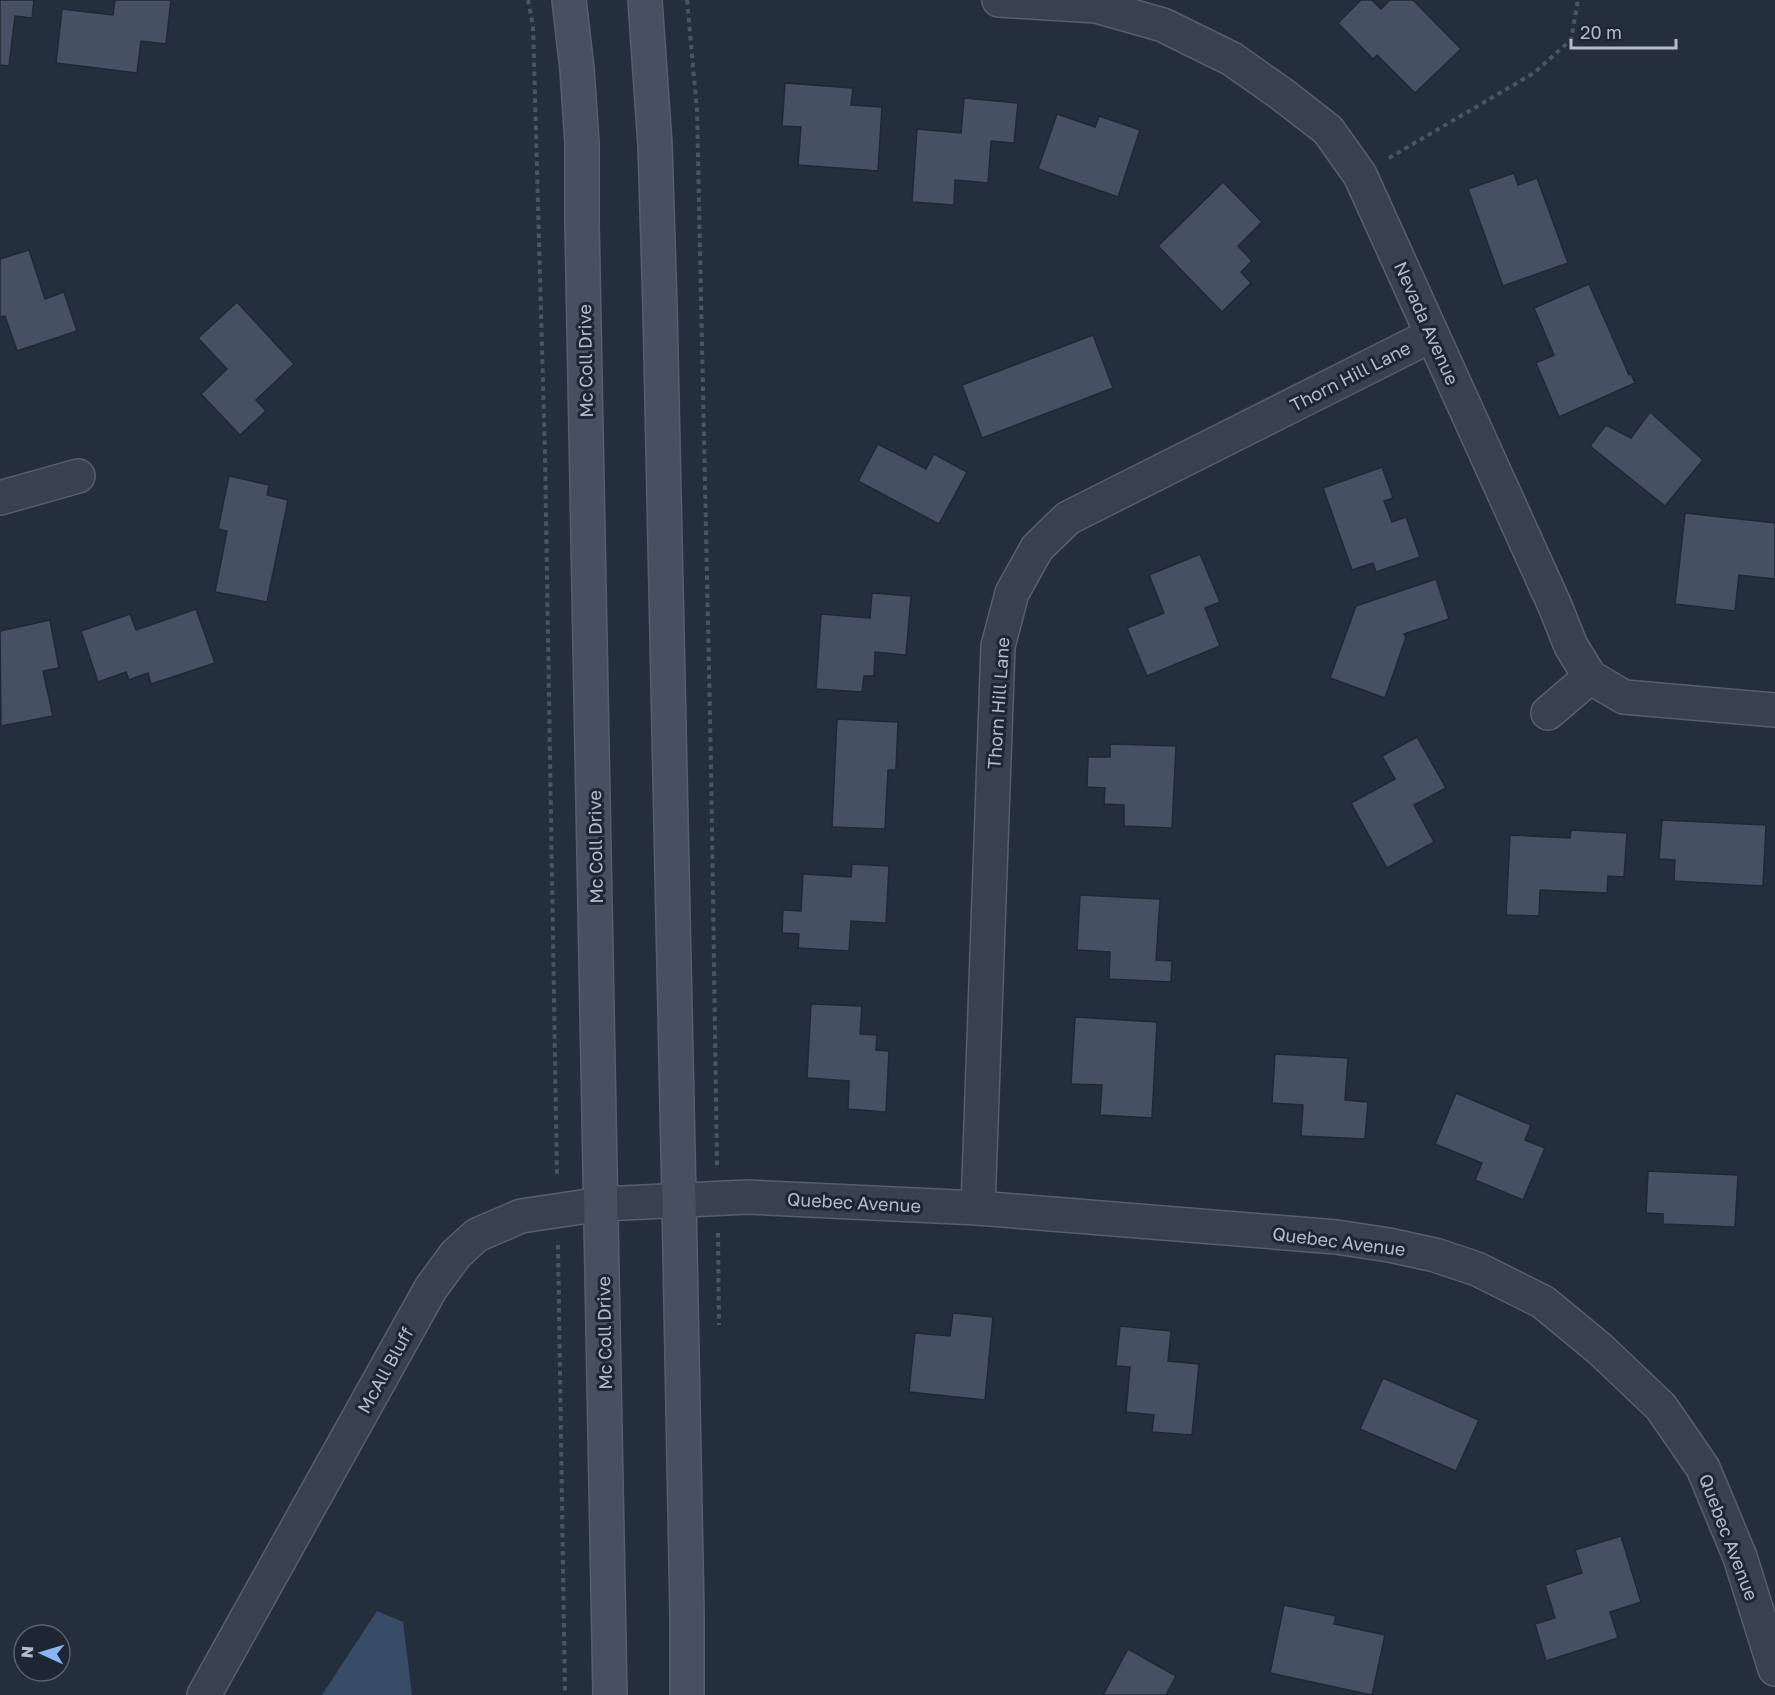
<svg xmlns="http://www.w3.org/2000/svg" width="1775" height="1695" viewBox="0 0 1775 1695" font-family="'Golos Text',sans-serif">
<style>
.water{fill:#394c67}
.building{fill:#455162;stroke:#1f2835;stroke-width:1.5}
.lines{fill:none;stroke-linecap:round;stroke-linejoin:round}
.minor-casing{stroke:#565f6c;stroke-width:36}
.secondary-casing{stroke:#565f6c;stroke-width:36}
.path{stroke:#44595c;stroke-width:4;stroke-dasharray:4.5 4.5;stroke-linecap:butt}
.minor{stroke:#38414e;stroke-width:33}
.secondary{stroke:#465061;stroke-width:33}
.labels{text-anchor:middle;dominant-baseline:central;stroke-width:6;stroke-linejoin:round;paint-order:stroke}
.street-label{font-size:18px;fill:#b4bcc9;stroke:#1d2633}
</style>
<rect width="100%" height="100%" fill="#242f3e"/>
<path class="water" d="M377,1611l26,11 9,73h-90z"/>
<g class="building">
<path d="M0,0h34l-2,18 -17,-2 -6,50 -9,-1z"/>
<path d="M115,0h56l-5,44 -25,-3 -4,32 -81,-10 6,-54 51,6z"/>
<path d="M1361,0h11l9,9 9,-9h23l48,49 -46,44 -38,-38 -4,4 -35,-36z"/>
<path d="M785,83l68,5 -2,17 31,2 -4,64 -80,-6 3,-38 -19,-1z"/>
<path d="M964,98l54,5 -4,40 -23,-2 -3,42 -33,-3 -1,25 -42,-3 5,-73 44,4z"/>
<path d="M1057,114l38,13 4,-11 41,14 -22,67 -80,-28z"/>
<path d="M1514,173l4,12 19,-7 31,85 -65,23 -35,-97z"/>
<path d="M1223,182l39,40 -24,24 14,15 -11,11 10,11 -29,29 -64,-66z"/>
<path d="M29,250l16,49 19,-7 13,39 -60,20 -12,-35 -5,1v-58z"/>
<path d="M1589,284l40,91 2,-1 4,9 -76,34 -23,-54 18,-8 -20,-47z"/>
<path d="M237,302l57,62 -38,36 10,11 -26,24 -39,-41 26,-25 -29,-31z"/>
<path d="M1093,335l20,53 -131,50 -20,-53z"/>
<path d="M1650,412l53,48 -38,46 -75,-60 16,-21 25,13z"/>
<path d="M878,444l48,25 8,-15 33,18 -28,52 -81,-43z"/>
<path d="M1382,467l11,31 -9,3 8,21 14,-5 14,40 -44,15 -3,-9 -21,7 -29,-82z"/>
<path d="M229,476l40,9 -2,10 21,5 -21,102 -52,-10 12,-61 -9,-2z"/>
<path d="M1685,513l90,10v56l-36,-4 -4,36 -60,-7z"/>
<path d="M1200,554l20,48 -15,6 15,38 -73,30 -20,-48 37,-15 -15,-38z"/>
<path d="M1436,579l13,40 -45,15 2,3 -21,61 -55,-20 26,-72z"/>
<path d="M872,593l39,3 -5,59 -31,-3 -1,24h-10l-2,16 -46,-3 5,-75 49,4z"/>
<path d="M196,609l19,54 -64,21 -3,-11 -19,7 -3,-8 -28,10 -17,-51 49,-17 6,16z"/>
<path d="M50,620l9,48 -16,3 10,45 -52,10 -1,-95z"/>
<path d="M837,719l61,3 -2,48h-8l-3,59 -53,-2z"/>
<path d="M1417,737l29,51 -32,17 20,37 -47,26 -36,-65 44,-24 -13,-23z"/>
<path d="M1110,744l66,2 -4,82 -48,-2v-21l-20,-1 1,-16 -18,-1 1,-30h22z"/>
<path d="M1662,820l104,5 -3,61 -89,-5 1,-21 -16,-1z"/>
<path d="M1571,830l56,3 -3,44 -16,-1 -1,17 -67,-3 -1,26 -33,-1 4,-80 60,3z"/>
<path d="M852,864l37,2 -3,57 -35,-2 -2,30 -51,-3 1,-14 -17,-1 1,-23 18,1 2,-37 48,3z"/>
<path d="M1080,895l80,4 -4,61 16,1 -1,21 -62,-3 1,-27 -33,-2z"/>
<path d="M811,1004l51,2 -2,28 17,1 -1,15 13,1 -3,61 -38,-3 1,-28 -42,-3z"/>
<path d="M1075,1017l82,5 -5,96 -52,-3 2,-30 -31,-1z"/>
<path d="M1275,1054l73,4 -3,42 23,2 -3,37 -64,-3 2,-31 -31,-2z"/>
<path d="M1456,1093l75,32 -6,15 20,8 -22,52 -48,-20 7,-17 -47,-19z"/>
<path d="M1648,1171l90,4 -3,52 -72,-3v-10l-17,-1z"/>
<path d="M953,1313l40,4 -8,83 -76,-8 6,-59 35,3z"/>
<path d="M1120,1326l51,5 -3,30 31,3 -7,71 -40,-3 2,-17 -28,-3 4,-45 -14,-1z"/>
<path d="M1383,1378l96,42 -23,51 -96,-42z"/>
<path d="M1621,1536l20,66 -31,10 8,26 -72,23 -11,-37 20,-6 -10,-33 37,-12 -7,-23z"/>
<path d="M1284,1605l52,11 -2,8 51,11 -13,60 -102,-22z"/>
<path d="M1128,1649l48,27 -10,19h-63z"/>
</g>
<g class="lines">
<defs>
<g id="minor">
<path d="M999,0l97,6 67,19 69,34 51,36 45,35 32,45 195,431 16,40 19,31 34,20 151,13"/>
<path d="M0,498l78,-22"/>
<path d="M1548,713l42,-36"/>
<path d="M978,1208l20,-562 14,-53 25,-45 31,-30 364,-183"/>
<path d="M204,1695l227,-407 25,-34 21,-19 44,-19 81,-12 146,-7 230,11 358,29 53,8 46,10 42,14 66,33 57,47 61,58 42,61 37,89 35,112"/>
</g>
<g id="secondary">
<path d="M569,0l8,69 5,74v78l28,1474"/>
<path d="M645,0l10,145 5,162 19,892 8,415v81"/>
</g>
</defs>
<use href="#minor" class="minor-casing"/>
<use href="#secondary" class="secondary-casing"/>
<g class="path">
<path d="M528,0l5,26 12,429 12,723"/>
<path d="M687,0l10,110 14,653 6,403"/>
<path d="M1389,158l145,-85 37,-33 7,-40"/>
<path d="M718,1233l1,92"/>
<path d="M558,1245l7,450"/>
</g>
<use href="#minor" class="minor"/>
<use href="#secondary" class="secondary"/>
</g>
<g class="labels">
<g class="street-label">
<text transform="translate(1427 323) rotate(66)">Nevada Avenue</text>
<text transform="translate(585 361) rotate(-91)">Mc Coll Drive</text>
<text transform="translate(1350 376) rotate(-27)">Thorn Hill Lane</text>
<text transform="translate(998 703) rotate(-86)">Thorn Hill Lane</text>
<text transform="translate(595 847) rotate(-91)">Mc Coll Drive</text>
<text transform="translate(854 1202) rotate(3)">Quebec Avenue</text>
<text transform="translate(1339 1241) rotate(7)">Quebec Avenue</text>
<text transform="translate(604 1333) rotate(-91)">Mc Coll Drive</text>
<text transform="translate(385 1370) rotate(-61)">McAll Bluff</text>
<text transform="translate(1729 1537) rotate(69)">Quebec Avenue</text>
</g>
</g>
<g transform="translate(42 1653) rotate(274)"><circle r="28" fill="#1d2633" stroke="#59626f" stroke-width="1.5"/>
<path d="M0-4.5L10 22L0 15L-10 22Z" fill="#8ab4f8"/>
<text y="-9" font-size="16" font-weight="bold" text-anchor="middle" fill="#b4bcc9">N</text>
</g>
<path d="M1571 39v9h105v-9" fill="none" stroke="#b4bcc9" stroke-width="3"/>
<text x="1580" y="39" font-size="18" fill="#b4bcc9" stroke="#1d2633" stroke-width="4.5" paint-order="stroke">20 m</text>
</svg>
